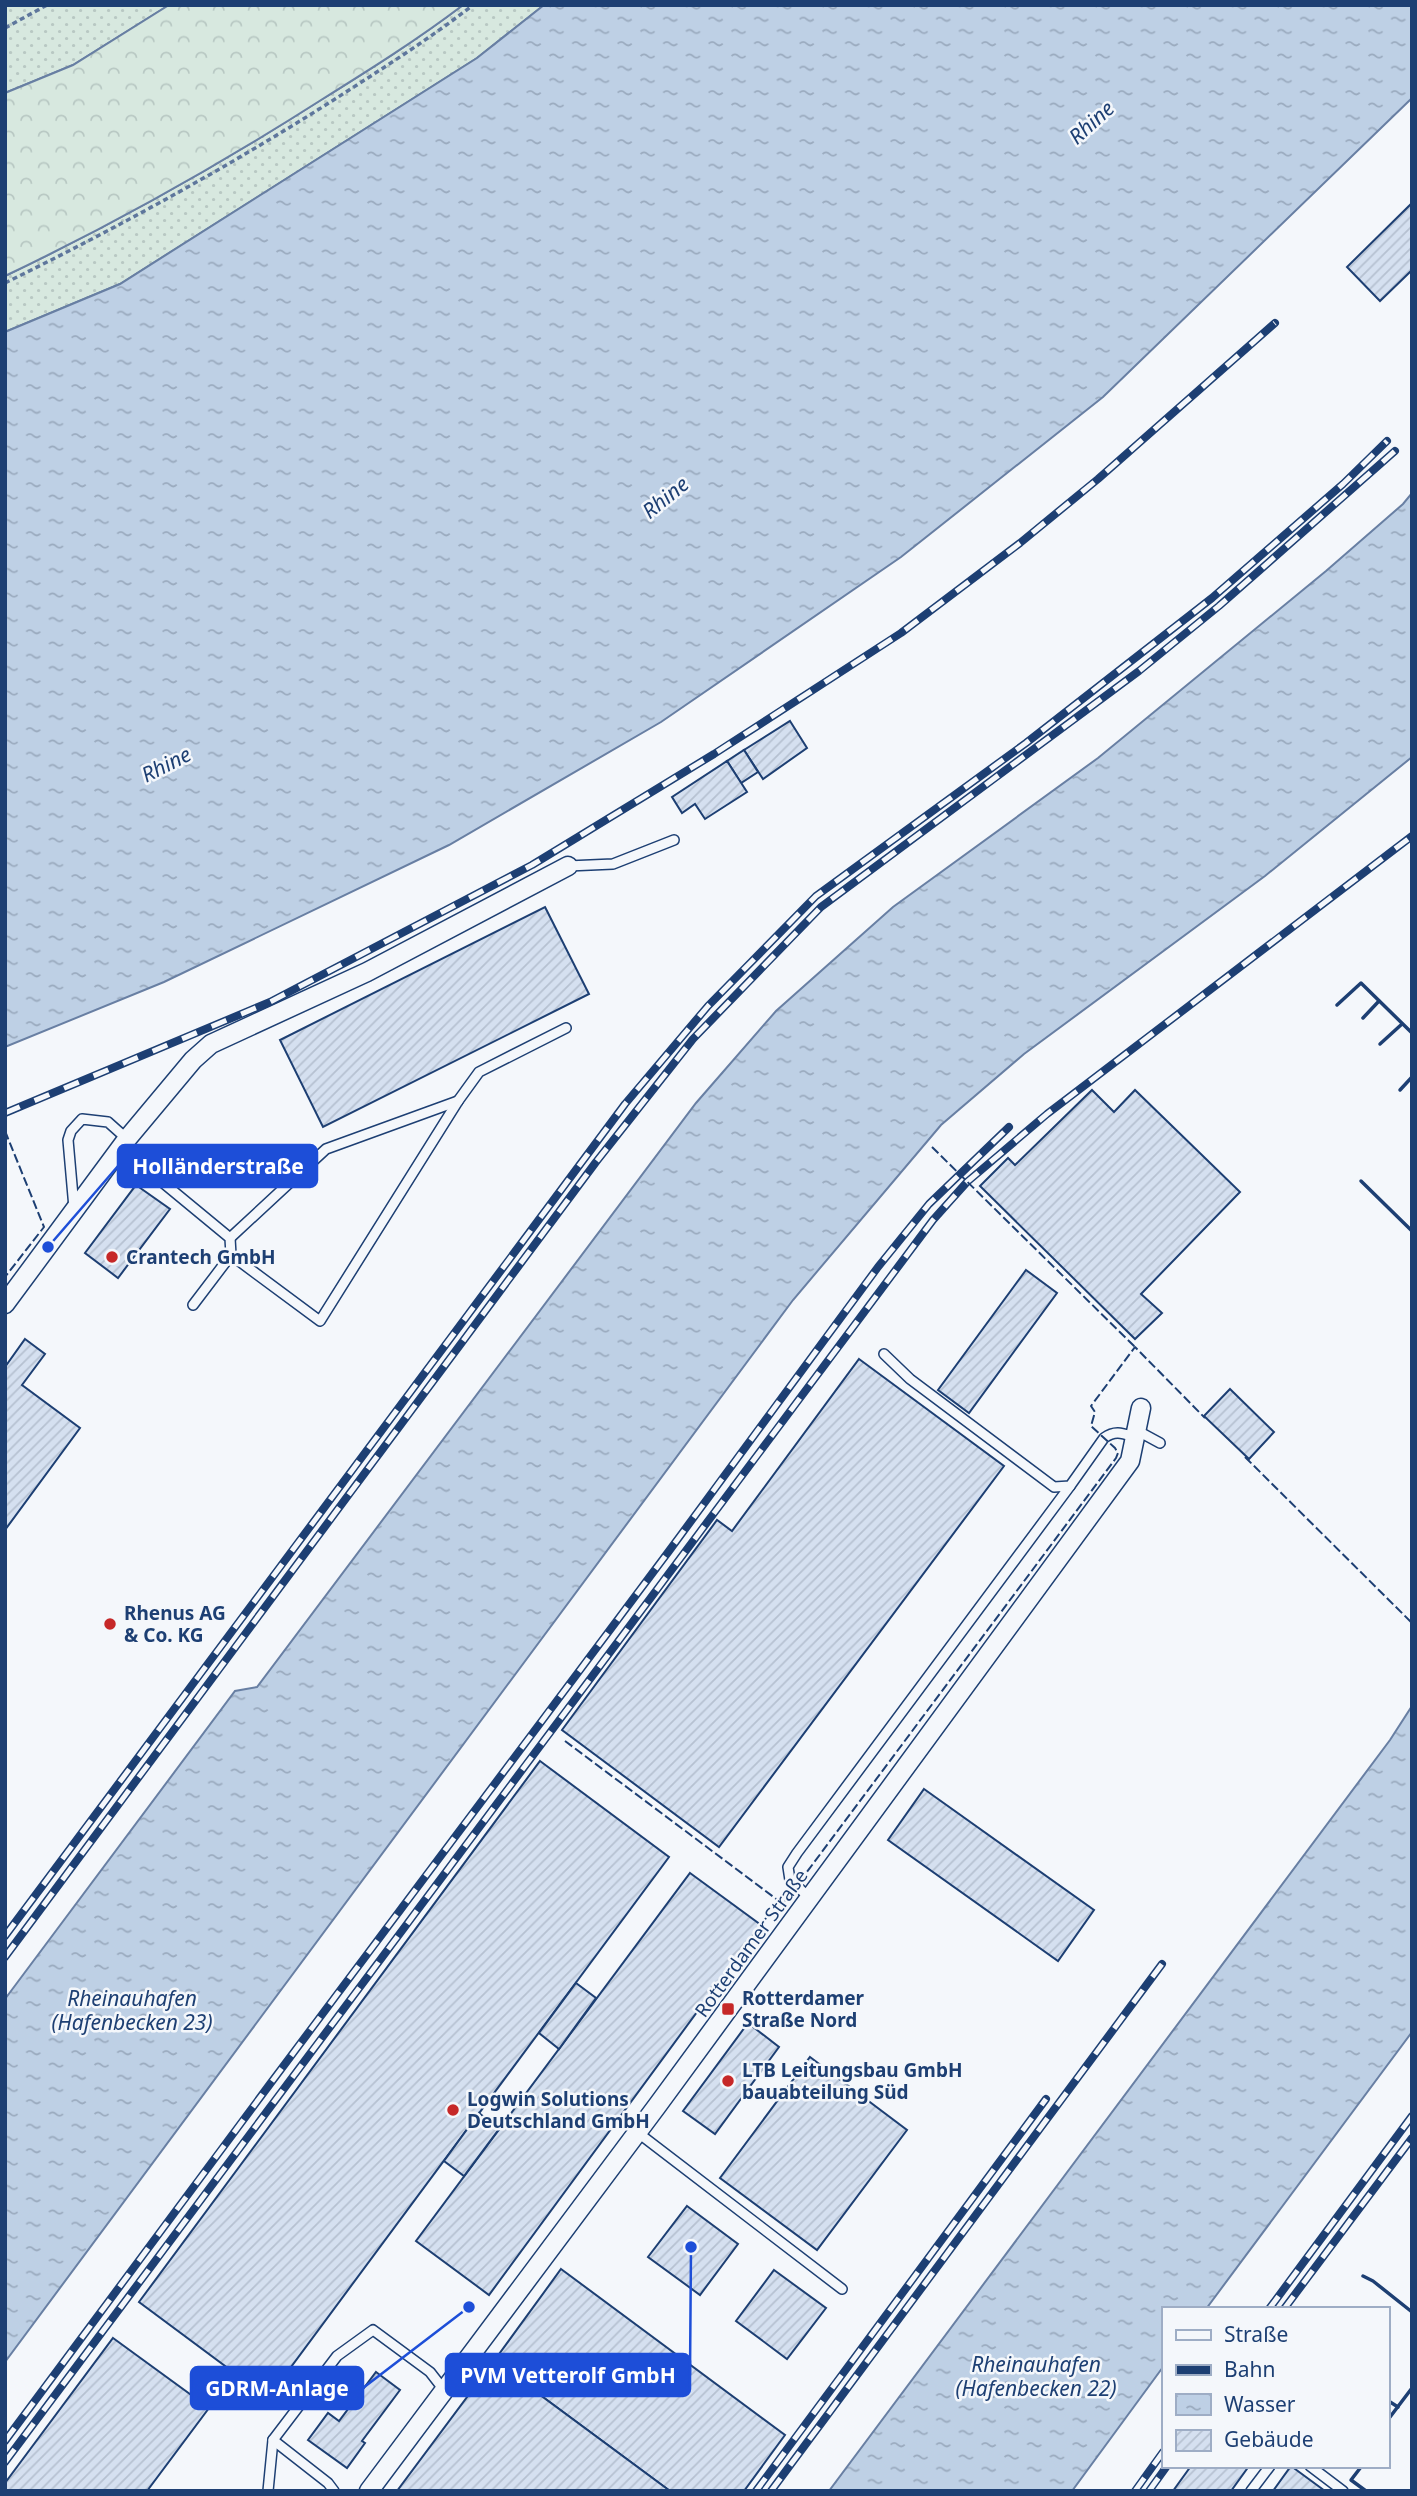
<svg xmlns="http://www.w3.org/2000/svg" width="1417" height="2496" viewBox="0 0 1417 2496" font-family="'Noto Sans',sans-serif">
<style>
.grass{fill:url(#grass-dots);stroke:#687fa3;stroke-width:2}
.forest{fill:url(#forest-crowns);stroke:#687fa3;stroke-width:2}
.water{fill:url(#water-ripples);stroke:#687fa3;stroke-width:2}
.building{fill:url(#building-hatch);stroke:#1d3f73;stroke-width:2}
.lines{fill:none;stroke-linecap:round;stroke-linejoin:round}
.lane-casing{stroke:#1d3f73;stroke-width:12}
.street-casing{stroke:#1d3f73;stroke-width:21}
.path{stroke:#5e769c;stroke-width:3.5;stroke-dasharray:5 3.5;stroke-linecap:butt}
.lane{stroke:#f4f7fb;stroke-width:9}
.street{stroke:#f4f7fb;stroke-width:18}
.rail-casing{stroke:#1d3f73;stroke-width:8}
.rail{stroke:#f4f7fb;stroke-width:5;stroke-dasharray:16;stroke-linecap:butt}
.fence{stroke:#1d3f73;stroke-width:2;stroke-dasharray:9 3.5;stroke-linecap:butt}
.wall{stroke:#1d3f73;stroke-width:3.5}
.poi-dot{fill:#c62828;stroke:#f4f7fb;stroke-width:2.5}
.labels{text-anchor:middle;dominant-baseline:central;stroke-width:5;stroke-linejoin:round;paint-order:stroke}
.poi-label{font-size:19px;font-weight:bold;fill:#1d3f73;stroke:#f4f7fb;text-anchor:start}
.street-label{font-size:19px;fill:#1d3f73;stroke:#f4f7fb}
.water-label{font-size:21px;font-style:italic;fill:#1d3f73;stroke:#f4f7fb}
.leader{fill:none;stroke:#1d4ed8;stroke-width:2.5}
.callout-dot{fill:#1d4ed8;stroke:#f4f7fb;stroke-width:2.5}
.callout{fill:#1d4ed8;stroke:#1d4ed8;stroke-width:2.5}
.callout-label{font-size:21px;text-anchor:middle;font-weight:bold;fill:#fff}
</style>
<defs>
<pattern id="grass-dots" width="8" height="8" patternUnits="userSpaceOnUse" patternTransform="scale(1.75)"><rect width="8" height="8" fill="#d7e8df"/><path d="M2 2h.1M6 6h.1" fill="none" stroke="#b8c8c3" stroke-width="1.8" stroke-linecap="round"/></pattern>
<pattern id="forest-crowns" width="20" height="18" patternUnits="userSpaceOnUse" patternTransform="scale(1.75)"><rect width="20" height="18" fill="#d7e8df"/><path d="M2 6a3 3 0 1 1 6 0M12 15a3 3 0 1 1 6 0" fill="none" stroke="#b8c8c3"/></pattern>
<pattern id="water-ripples" width="26" height="14" patternUnits="userSpaceOnUse" patternTransform="scale(1.75)"><rect width="26" height="14" fill="#bed0e5"/><path d="M2 4q2-2 4 0t4 0M15 11q2-2 4 0t4 0" fill="none" stroke="#9aaabe"/></pattern>
<pattern id="building-hatch" width="6" height="6" patternUnits="userSpaceOnUse" patternTransform="scale(1.75)"><rect width="6" height="6" fill="#d5e0f0"/><path d="M-1 1l2-2M0 6l6-6M5 7l2-2" fill="none" stroke="#b6c1d1"/></pattern>
</defs>
<rect width="100%" height="100%" fill="#f4f7fb"/>
<g class="grass">
<path d="M5,5h164l-96,60 -68,28z"/>
<path d="M463,5h81l-67,53 -357,226 -115,48v-56c109,-52 214,-111 316,-176 48,-30 96,-60 142,-95z"/>
</g>
<path class="forest" d="M169,5h294c-46,35 -94,65 -142,95 -102,65 -207,124 -316,176v-183l68,-28z"/>
<g class="water">
<path d="M544,5h868v93l-309,299 -202,160 -240,165 -212,123 -285,137 -159,65v-715l115,-48 357,-226z"/>
<path d="M1412,493v264l-147,119 -241,178 -83,71 -148,175 -788,1062v-363l230,-308 22,-4 439,-584 80,-92 117,-104 205,-149 228,-187 77,-67z"/>
<path d="M1412,1706v326l-206,277h-43v58l-91,124h-243l561,-751z"/>
</g>
<g class="building">
<path d="M1412,203v67l-32,31 -33,-34z"/>
<path d="M790,721l17,27 -44,31 -19,-29z"/>
<path d="M744,750l14,22 -17,11 -14,-22z"/>
<path d="M727,761l20,31 -42,27 -10,-15 -13,9 -10,-16z"/>
<path d="M545,907l44,87 -266,133 -43,-87z"/>
<path d="M1092,1090l22,22 21,-22 105,102 -99,102 21,19 -27,26 -155,-153 28,-28 7,7z"/>
<path d="M136,1185l34,24 -52,69 -33,-25z"/>
<path d="M1026,1270l31,23 -88,120 -31,-23z"/>
<path d="M25,1339l20,15 -23,31 58,43 -75,102v-163z"/>
<path d="M859,1359l145,107 -285,381 -157,-117 155,-210 15,11z"/>
<path d="M1230,1389l44,43 -25,27 -45,-43z"/>
<path d="M540,1761l129,96 -401,541 -129,-96z"/>
<path d="M924,1789l170,121 -36,51 -170,-121z"/>
<path d="M690,1873l71,52 -272,370 -73,-54z"/>
<path d="M576,1983l20,15 -37,51 -20,-16z"/>
<path d="M748,2023l31,24 -64,87 -32,-23z"/>
<path d="M810,2057l97,73 -90,120 -97,-72z"/>
<path d="M479,2113l20,16 -35,47 -20,-15z"/>
<path d="M687,2206l51,38 -38,51 -52,-38z"/>
<path d="M561,2269l224,166 -41,56h-74l-176,-130z"/>
<path d="M774,2270l52,38 -39,51 -51,-38z"/>
<path d="M113,2338l96,70 -62,83h-142v-8z"/>
<path d="M494,2361l176,130h-273z"/>
<path d="M376,2372l24,18 -38,51 3,2 -18,25 -39,-28 20,-27 11,8z"/>
<path d="M1191,2466h58l-18,25h-58z"/>
<path d="M1291,2466l34,25h-52z"/>
</g>
<g class="lines">
<defs>
<g id="lane">
<path d="M568,866l45,-2 61,-24"/>
<path d="M121,1148l109,90 1,17 -38,50"/>
<path d="M74,1208l-6,-68 3,-9 11,-12 26,3 19,17"/>
<path d="M230,1238l96,-89 132,-48"/>
<path d="M231,1255l89,66 138,-220 21,-29 87,-44"/>
<path d="M884,1354l26,25 144,108 16,-1 34,-48c11,-8 18,-5 30,-1"/>
<path d="M1136,1430l24,13"/>
<path d="M810,1898l-20,-18 -2,-13 9,-14 273,-367"/>
<path d="M637,2132l205,157"/>
<path d="M1310,2466l33,25"/>
<path d="M268,2491l5,-51"/>
<path d="M334,2491l-6,-8 -55,-43 64,-84 36,-26 57,42 14,18"/>
<path d="M1251,2491l19,-25"/>
</g>
<g id="street">
<path d="M5,1304l122,-165 66,-79 18,-16 156,-72 201,-106"/>
<path d="M369,2491l288,-385 473,-645 11,-53"/>
</g>
</defs>
<use href="#lane" class="lane-casing"/>
<use href="#street" class="street-casing"/>
<g class="path">
<path d="M5,28l42,-23"/>
<path d="M5,283c112,-55 221,-115 327,-182 48,-31 96,-61 141,-96"/>
</g>
<use href="#lane" class="lane"/>
<use href="#street" class="street"/>
<defs>
<g id="rail">
<path d="M5,1113l265,-111 262,-137 182,-111 187,-121 119,-90 78,-64 177,-156"/>
<path d="M5,1936l620,-832 83,-98 108,-110 210,-153 186,-145 131,-114 44,-43"/>
<path d="M5,1957l591,-795 97,-123 128,-132 318,-236 80,-65 176,-155"/>
<path d="M1269,2309l143,-193"/>
<path d="M1284,2309l128,-171"/>
<path d="M5,2441l265,-357 399,-533 209,-284 51,-63 80,-77"/>
<path d="M5,2462l928,-1242 34,-38 80,-68 365,-278"/>
<path d="M756,2491l290,-392"/>
<path d="M771,2491l391,-527"/>
<path d="M1135,2491l28,-39"/>
<path d="M1149,2491l18,-25"/>
</g>
</defs>
<use href="#rail" class="rail-casing"/>
<use href="#rail" class="rail"/>
<g class="fence">
<path d="M5,1131l39,96 -39,50"/>
<path d="M932,1147l203,200"/>
<path d="M1245,1457l167,166"/>
<path d="M565,1741l218,163 333,-446 2,-5 -3,-5 -24,-22 4,-14 -4,-6 44,-59 70,71"/>
<path d="M761,1925l18,-25"/>
</g>
<g class="wall">
<path d="M1337,1005l24,-22 51,50"/>
<path d="M1363,1018l16,-17"/>
<path d="M1380,1044l22,-20"/>
<path d="M1400,1090l12,-13"/>
<path d="M1361,1181l51,50"/>
<path d="M1363,2276l10,5 39,31"/>
<path d="M1387,2400l11,7"/>
<path d="M1387,2421l25,-33"/>
<path d="M1361,2467l-10,13 15,11"/>
</g>
</g>
<g class="poi-dot">
<circle cx="112" cy="1257" r="7"/>
<circle cx="110" cy="1624" r="7"/>
<rect x="721" y="2002" width="14" height="14" rx="3.5"/>
<circle cx="728" cy="2081" r="7"/>
<circle cx="453" cy="2110" r="7"/>
</g>
<g class="labels">
<g class="poi-label">
<text x="126" y="1257">Crantech GmbH</text>
<text x="124" y="1613">Rhenus AG<tspan x="124" dy="22">&amp; Co. KG</tspan></text>
<text x="742" y="1998">Rotterdamer<tspan x="742" dy="22">Straße Nord</tspan></text>
<text x="742" y="2070">LTB Leitungsbau GmbH<tspan x="742" dy="22">bauabteilung Süd</tspan></text>
<text x="467" y="2099">Logwin Solutions<tspan x="467" dy="22">Deutschland GmbH</tspan></text>
</g>
<g class="street-label">
<text transform="translate(751 1943) rotate(-54)">Rotterdamer Straße</text>
</g>
<g class="water-label">
<text transform="translate(1091 122) rotate(-42)">Rhine</text>
<text transform="translate(665 497) rotate(-39)">Rhine</text>
<text transform="translate(166 764) rotate(-27)">Rhine</text>
<text x="132" y="1998">Rheinauhafen<tspan x="132" dy="24">(Hafenbecken 23)</tspan></text>
<text x="1036" y="2364">Rheinauhafen<tspan x="1036" dy="24">(Hafenbecken 22)</tspan></text>
</g>
</g>
<path class="leader" d="M48 1247L118 1166M691 2247L690 2375M469 2307L363 2388"/>
<g class="callout-dot">
<circle cx="48" cy="1247" r="7"/>
<circle cx="691" cy="2247" r="7"/>
<circle cx="469" cy="2307" r="7"/>
</g>
<g class="callout">
<rect x="118" y="1145" width="199" height="42" rx="7"/>
<rect x="446" y="2354" width="244" height="42" rx="7"/>
<rect x="191" y="2367" width="172" height="42" rx="7"/>
</g>
<g class="callout-label">
<text x="218" y="1174">Holländerstraße</text>
<text x="568" y="2383">PVM Vetterolf GmbH</text>
<text x="277" y="2396">GDRM-Anlage</text>
</g>
<rect width="1417" height="2496" fill="none" stroke="#1d3f73" stroke-width="14"/>
<rect x="1162" y="2307" width="228" height="161" fill="#f4f7fb" stroke="#9eadc5" stroke-width="2"/>
<rect x="1176" y="2330" width="35" height="10" fill="#f4f7fb" stroke="#9eadc5" stroke-width="2"/>
<text x="1224" y="2342" font-size="21" fill="#1d3f73">Straße</text>
<rect x="1176" y="2365" width="35" height="10" fill="#1d3f73" stroke="#9eadc5" stroke-width="2"/>
<text x="1224" y="2377" font-size="21" fill="#1d3f73">Bahn</text>
<rect x="1176" y="2394" width="35" height="21" fill="url(#water-ripples)" stroke="#9eadc5" stroke-width="2"/>
<text x="1224" y="2412" font-size="21" fill="#1d3f73">Wasser</text>
<rect x="1176" y="2430" width="35" height="21" fill="url(#building-hatch)" stroke="#9eadc5" stroke-width="2"/>
<text x="1224" y="2447" font-size="21" fill="#1d3f73">Gebäude</text>
</svg>
